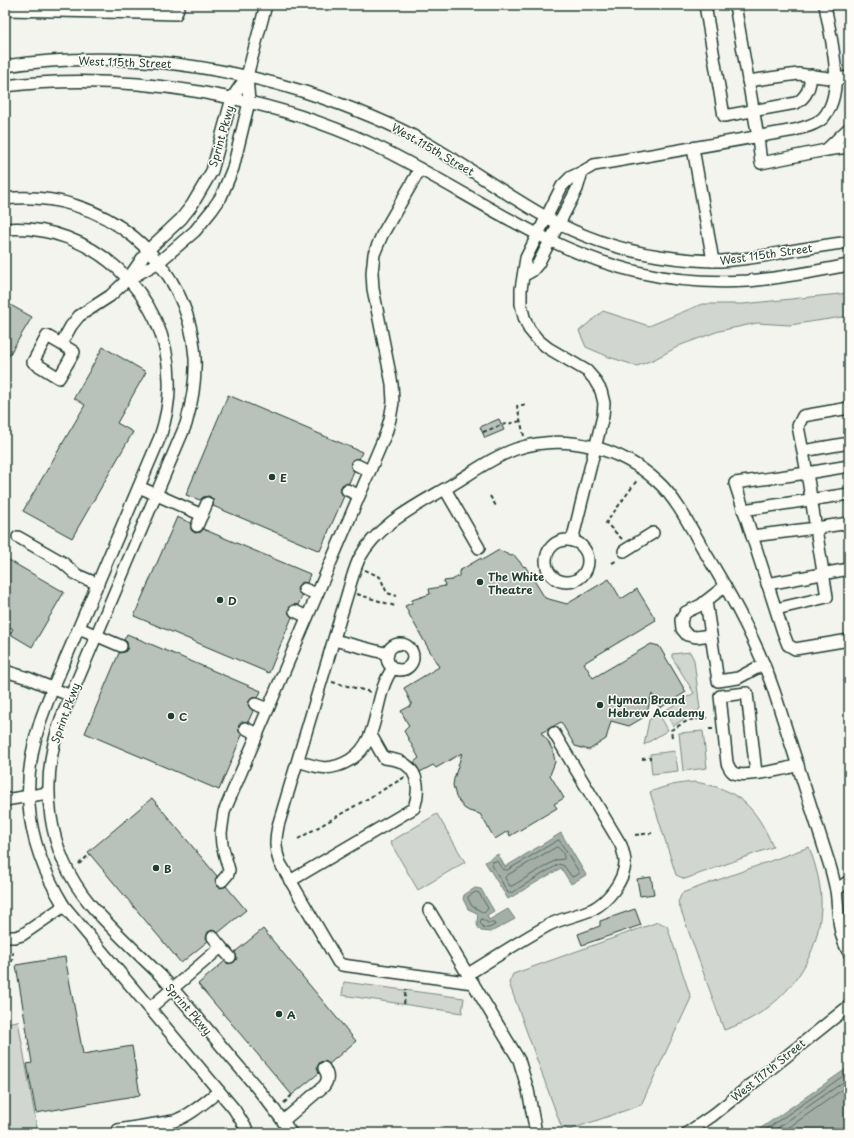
<svg xmlns="http://www.w3.org/2000/svg" width="854" height="1138" viewBox="0 0 854 1138" font-family="'Playpen Sans',sans-serif">
<style>
.green{fill:#d1d6d1;stroke:#788a82}
.water{fill:#a3aea7;stroke:#6e8179}
.lines{fill:none;stroke-linecap:round;stroke-linejoin:round}
.shore{stroke:#546a62;stroke-width:1}
.building{fill:#b9c1bb;stroke:#1f3d34}
.minor-casing{stroke:#1f3d34;stroke-width:14}
.path{stroke:#1f3d34;stroke-width:2;stroke-dasharray:4 3;stroke-linecap:butt}
.minor{stroke:#fdfcf7;stroke-width:11}
.poi-dot{fill:#1f3d34;stroke:#fdfcf7;stroke-width:1.5}
.labels{text-anchor:middle;dominant-baseline:central;stroke-width:3;stroke-linejoin:round;paint-order:stroke}
.street-label{font-size:11px;fill:#1f3d34;stroke:#fdfcf7}
.poi-label{font-size:11px;font-weight:bold;fill:#1f3d34;stroke:#fdfcf7;text-anchor:start}
</style>
<rect width="100%" height="100%" fill="#f4f4ef"/>
<filter id="ink" filterUnits="userSpaceOnUse"><feTurbulence type="fractalNoise" baseFrequency=".025" numOctaves="2"/><feDisplacementMap in="SourceGraphic" scale="8" xChannelSelector="R" yChannelSelector="G"/><feConvolveMatrix kernelMatrix="1 2 1 2 8 2 1 2 1" color-interpolation-filters="sRGB"/></filter>
<g filter="url(#ink)">
<g class="green">
<path d="M849,293v23l-59,9 -33,-2 -38,8 -38,14 -26,14 -18,7 -28,-9 -23,-10 -7,-16 24,-20 46,15 53,-22h41z"/>
<path d="M690,652l4,8 6,49 -27,17 -9,-15 30,-18 -22,-36v-3z"/>
<path d="M659,714l9,16 -24,15 5,-25z"/>
<path d="M703,731l4,37 -24,3 -4,-38z"/>
<path d="M675,751l3,20 -26,3 -2,-20z"/>
<path d="M695,782c44,7 61,25 78,65l-88,32 -9,-4 -26,-83c15,-6 29,-9 45,-10z"/>
<path d="M437,814l28,48 -47,28 -28,-48z"/>
<path d="M809,847c7,19 13,40 12,60 -2,58 -42,106 -97,123l-46,-128 4,-9z"/>
<path d="M658,922l9,4 24,72 -50,107 -72,25 -8,-4 -52,-143 4,-9z"/>
<path d="M344,982l120,16 -2,15 -120,-18z"/>
<path d="M18,1021l20,112h-33v-110z"/>
</g>
<g class="water">
<path d="M561,833l25,42 -15,9 -10,-16 -53,31 -23,-37 13,-8 7,13z"/>
<path d="M475,888l6,1 13,22 -7,4 2,5 19,-11 7,10 -24,13 -10,-1c-7,-6 -2,-11 -4,-18l-9,-4 -5,-10 1,-4z"/>
<path d="M849,1067v66h-95z"/>
</g>
<g class="lines">
<g class="shore">
<path d="M559,840l20,32v2l-7,3 -8,-11 -5,-2 -48,29h-3l-16,-28v-3l5,-1 5,8 5,1z"/>
<path d="M557,847c3,1 8,8 7,12l-8,1 -44,26h-2l-5,-8 1,-2z"/>
<path d="M476,892l3,1 9,15 -1,2 -3,3 -12,-7 -4,-7v-2z"/>
<path d="M482,919l6,4h6l1,2 -6,3h-5l-4,-5z"/>
<path d="M761,1133l88,-61"/>
<path d="M770,1133l79,-55"/>
<path d="M781,1133l68,-48"/>
</g>
</g>
<g class="building">
<path d="M5,302l27,15 -27,45z"/>
<path d="M103,347l43,25 -29,51 16,9 -61,106 -49,-27 62,-106 -11,-7z"/>
<path d="M228,395l134,57 -3,7h-5l-3,3v6l3,3 -5,12 -6,1 -2,3 -1,4 4,5 -24,55 -107,-45v-7l-4,-3 -6,1 -3,3 -14,-5z"/>
<path d="M499,419l5,11 -19,8 -5,-11z"/>
<path d="M177,517l14,6v7l4,3 6,-1 2,-3 107,45 -3,9 -4,-1 -5,4 -1,4 5,6 -4,9h-6l-3,3v6l3,3 -23,56 -135,-57z"/>
<path d="M499,550l12,6 3,-1 10,12 1,-1 20,32 22,6 42,-25 12,20 16,-10 19,31 -72,43 9,15 58,-34 8,2 27,46 -26,16 -8,-14 -6,22 -17,10 -18,-5 -5,18 -17,11 -14,-4 -14,-24 -20,11 7,8 5,10 2,11 -5,13 14,23 -10,6 3,4 -47,28 -2,-5 -13,8 -15,-25 -11,-3 -5,-3 -8,-11 -3,-12 1,-6 8,-26 -26,15 -3,-3 -13,7 -6,-10 5,-4 -15,-27 5,-5 -8,-15 11,-6 -8,-17 35,-21 -28,-49 -6,-12 7,-3v-3l18,-6 -1,-5 16,-3 -1,-5 8,-1 7,-4v-5l22,-13 1,2z"/>
<path d="M5,558l59,34 -32,55 -22,-13 3,-5 -8,-5z"/>
<path d="M127,634l134,57 -3,7 -4,-1 -5,4 -1,4 5,6 -5,11h-6l-3,3v7l3,3 -23,55 -134,-57 34,-80 6,-1 3,-4 -1,-6 -3,-2z"/>
<path d="M152,798l65,78 -2,4 2,6 4,2 5,-2 20,24 -28,23 -6,-3 -4,2 -2,6 2,3 -27,22 -93,-111z"/>
<path d="M651,877l3,17 -14,2 -3,-17z"/>
<path d="M635,909l6,16 -59,20 -4,-11 22,-8v-5z"/>
<path d="M263,929l93,112 -27,23 -4,-3 -5,1 -3,5 2,6 -27,22 -94,-111 27,-23 3,3 6,-2 3,-3 -2,-7z"/>
<path d="M65,957l18,97 49,-8 8,49 -104,18 -9,-49 5,-1 -16,-98z"/>
</g>
<g class="lines">
<defs>
<g id="minor">
<path d="M705,5l19,111 72,-13c11,-6 14,-16 15,-28"/>
<path d="M735,5l23,132 3,26 65,-13 23,-3"/>
<path d="M5,10l100,2v-7"/>
<path d="M105,12l71,2 3,-9"/>
<path d="M5,66c101,-15 203,-4 300,26 43,14 83,29 123,52 40,23 77,50 118,73 34,19 74,33 113,39 20,3 41,5 62,5 19,-1 39,-4 58,-8 23,-4 47,-8 70,-11"/>
<path d="M748,81l50,-7 39,5 12,-2"/>
<path d="M5,86c122,-15 266,9 377,63 86,42 164,103 260,124 35,8 70,10 106,8 34,-3 68,-10 101,-16"/>
<path d="M693,148l20,113"/>
<path d="M826,150l23,-22"/>
<path d="M582,172l12,-7 201,-35c9,-3 21,-5 28,-12 24,-27 7,-82 2,-113"/>
<path d="M5,199c98,-11 184,61 190,159 1,23 -3,45 -9,66l-125,295c-22,64 -15,132 29,185 22,26 48,49 72,73 23,25 45,52 67,78 21,25 44,50 62,78"/>
<path d="M5,229c86,-7 163,65 164,151 1,20 -3,39 -9,57l-112,263c-30,75 -26,137 16,206l170,203 15,24"/>
<path d="M523,276l9,-5 6,-7 39,-75 5,-17 -11,5 -9,9 -36,72 -5,31v15l3,13 5,12 9,11 10,8 39,23 7,8 7,12 3,12 -1,13 -31,125"/>
<path d="M131,278l28,-16 36,-31 17,-21 9,-13 12,-29 16,-66 -2,-26 19,-71"/>
<path d="M61,344l13,8 -15,26 -26,-16 14,-26 14,8 10,-18 8,-10 31,-20 18,-17 20,-29 33,-31 11,-14 20,-34 20,-73 15,-22"/>
<path d="M849,408l-46,8 -5,10 9,47 42,-7"/>
<path d="M803,451l46,-8"/>
<path d="M357,465l12,6"/>
<path d="M139,487l63,28"/>
<path d="M445,489l34,59"/>
<path d="M347,490l12,5"/>
<path d="M743,510l106,-16"/>
<path d="M197,526l10,-23"/>
<path d="M752,536l64,-8 33,-5"/>
<path d="M18,537l44,25 15,13 21,9"/>
<circle cx="567" cy="561" r="21"/>
<path d="M624,551l29,-18"/>
<path d="M767,584l82,-15"/>
<path d="M725,586l-24,19 -15,7 -5,8 1,9 5,6 9,2 15,-2 7,46 20,-3 26,-14"/>
<path d="M304,589l13,5"/>
<path d="M706,601l5,34"/>
<path d="M776,609l51,-12 -20,-124 -72,10 48,149 5,13 7,4 54,-9"/>
<path d="M295,611l12,6"/>
<path d="M79,628l42,18"/>
<path d="M334,640l54,14"/>
<circle cx="400" cy="657" r="13"/>
<path d="M5,671l23,7 43,18"/>
<path d="M255,704l13,5"/>
<path d="M245,728l12,6"/>
<path d="M298,761c20,7 32,11 52,-1 32,-20 22,-64 43,-92"/>
<path d="M756,773l-9,-80 -27,3 7,67c2,4 3,8 7,10 9,5 53,-4 64,-8"/>
<path d="M5,800l43,-7"/>
<path d="M222,881l6,-7 1,-4 -7,-25 -1,-12 3,-21 162,-379 4,-14 3,-17 -1,-18 -19,-95 -1,-16 2,-19 8,-19 38,-66"/>
<path d="M290,881l124,-73c5,-15 6,-34 -9,-44 -5,-4 -15,-5 -21,-6l-13,-23"/>
<path d="M836,890l13,-9"/>
<path d="M429,910l90,150 9,30 8,43"/>
<path d="M5,937h10l7,-2 42,-29"/>
<path d="M221,947l9,10"/>
<path d="M468,974c26,-16 52,-33 79,-48 14,-8 31,-10 46,-17 15,-8 31,-28 32,-46 0,-6 -2,-12 -4,-18l-67,-112"/>
<path d="M473,983l-131,-18 -4,-3 -58,-99c-5,-13 -5,-23 -2,-37l70,-234c3,-11 6,-22 11,-33 19,-36 61,-55 94,-75 20,-12 40,-27 63,-35 49,-16 104,-2 142,33 19,17 35,50 48,72 27,44 51,88 68,137l55,172c3,9 5,18 7,27 3,21 1,43 13,63"/>
<path d="M150,1008l71,-61 -8,-10"/>
<path d="M283,1121l41,-35c5,-7 4,-11 0,-18"/>
<path d="M118,1130l56,-9c17,-6 31,-19 45,-30"/>
<path d="M687,1133l25,-17 137,-110"/>
</g>
</defs>
<use href="#minor" class="minor-casing"/>
<g class="path">
<path d="M483,432l19,-7 19,-4"/>
<path d="M524,436l-7,-30 11,-2"/>
<path d="M490,496l6,10"/>
<path d="M622,539l-16,-16 32,-44"/>
<path d="M612,563l6,-3"/>
<path d="M365,570l15,7 7,16 10,3"/>
<path d="M357,594l38,12"/>
<path d="M332,682l39,10"/>
<path d="M709,729h5"/>
<path d="M672,737l-1,-7 18,-10 19,-2"/>
<path d="M642,759l9,-1"/>
<path d="M635,835l17,-2"/>
<path d="M298,839l107,-62"/>
<path d="M79,864l11,-10"/>
<path d="M12,962l1,-11"/>
<path d="M404,1004l2,-15"/>
<path d="M284,1103l8,-8"/>
</g>
<use href="#minor" class="minor"/>
</g>
</g>
<g class="poi-dot">
<circle cx="272" cy="477" r="4"/>
<circle cx="480" cy="582" r="4"/>
<circle cx="220" cy="600" r="4"/>
<circle cx="600" cy="705" r="4"/>
<circle cx="171" cy="716" r="4"/>
<circle cx="156" cy="868" r="4"/>
<circle cx="279" cy="1014" r="4"/>
</g>
<g class="labels">
<g class="street-label">
<text transform="translate(125 62) rotate(2)">West 115th Street</text>
<text transform="translate(221 136) rotate(-74)">Sprint Pkwy</text>
<text transform="translate(433 149) rotate(30)">West 115th Street</text>
<text transform="translate(766 254) rotate(-8)">West 115th Street</text>
<text transform="translate(65 713) rotate(-70)">Sprint Pkwy</text>
<text transform="translate(189 1009) rotate(49)">Sprint Pkwy</text>
<text transform="translate(768 1070) rotate(-39)">West 117th Street</text>
</g>
<g class="poi-label">
<text x="280" y="477">E</text>
<text x="488" y="576">The White<tspan x="488" dy="13">Theatre</tspan></text>
<text x="228" y="600">D</text>
<text x="608" y="699">Hyman Brand<tspan x="608" dy="13">Hebrew Academy</tspan></text>
<text x="179" y="716">C</text>
<text x="164" y="868">B</text>
<text x="287" y="1014">A</text>
</g>
</g>
<rect width="854" height="1138" fill="none" stroke="#fdfcf7" stroke-width="20"/>
<rect x="10" y="10" width="834" height="1118" fill="none" stroke="#1f3d34" stroke-width="1.5" filter="url(#ink)"/>
</svg>
